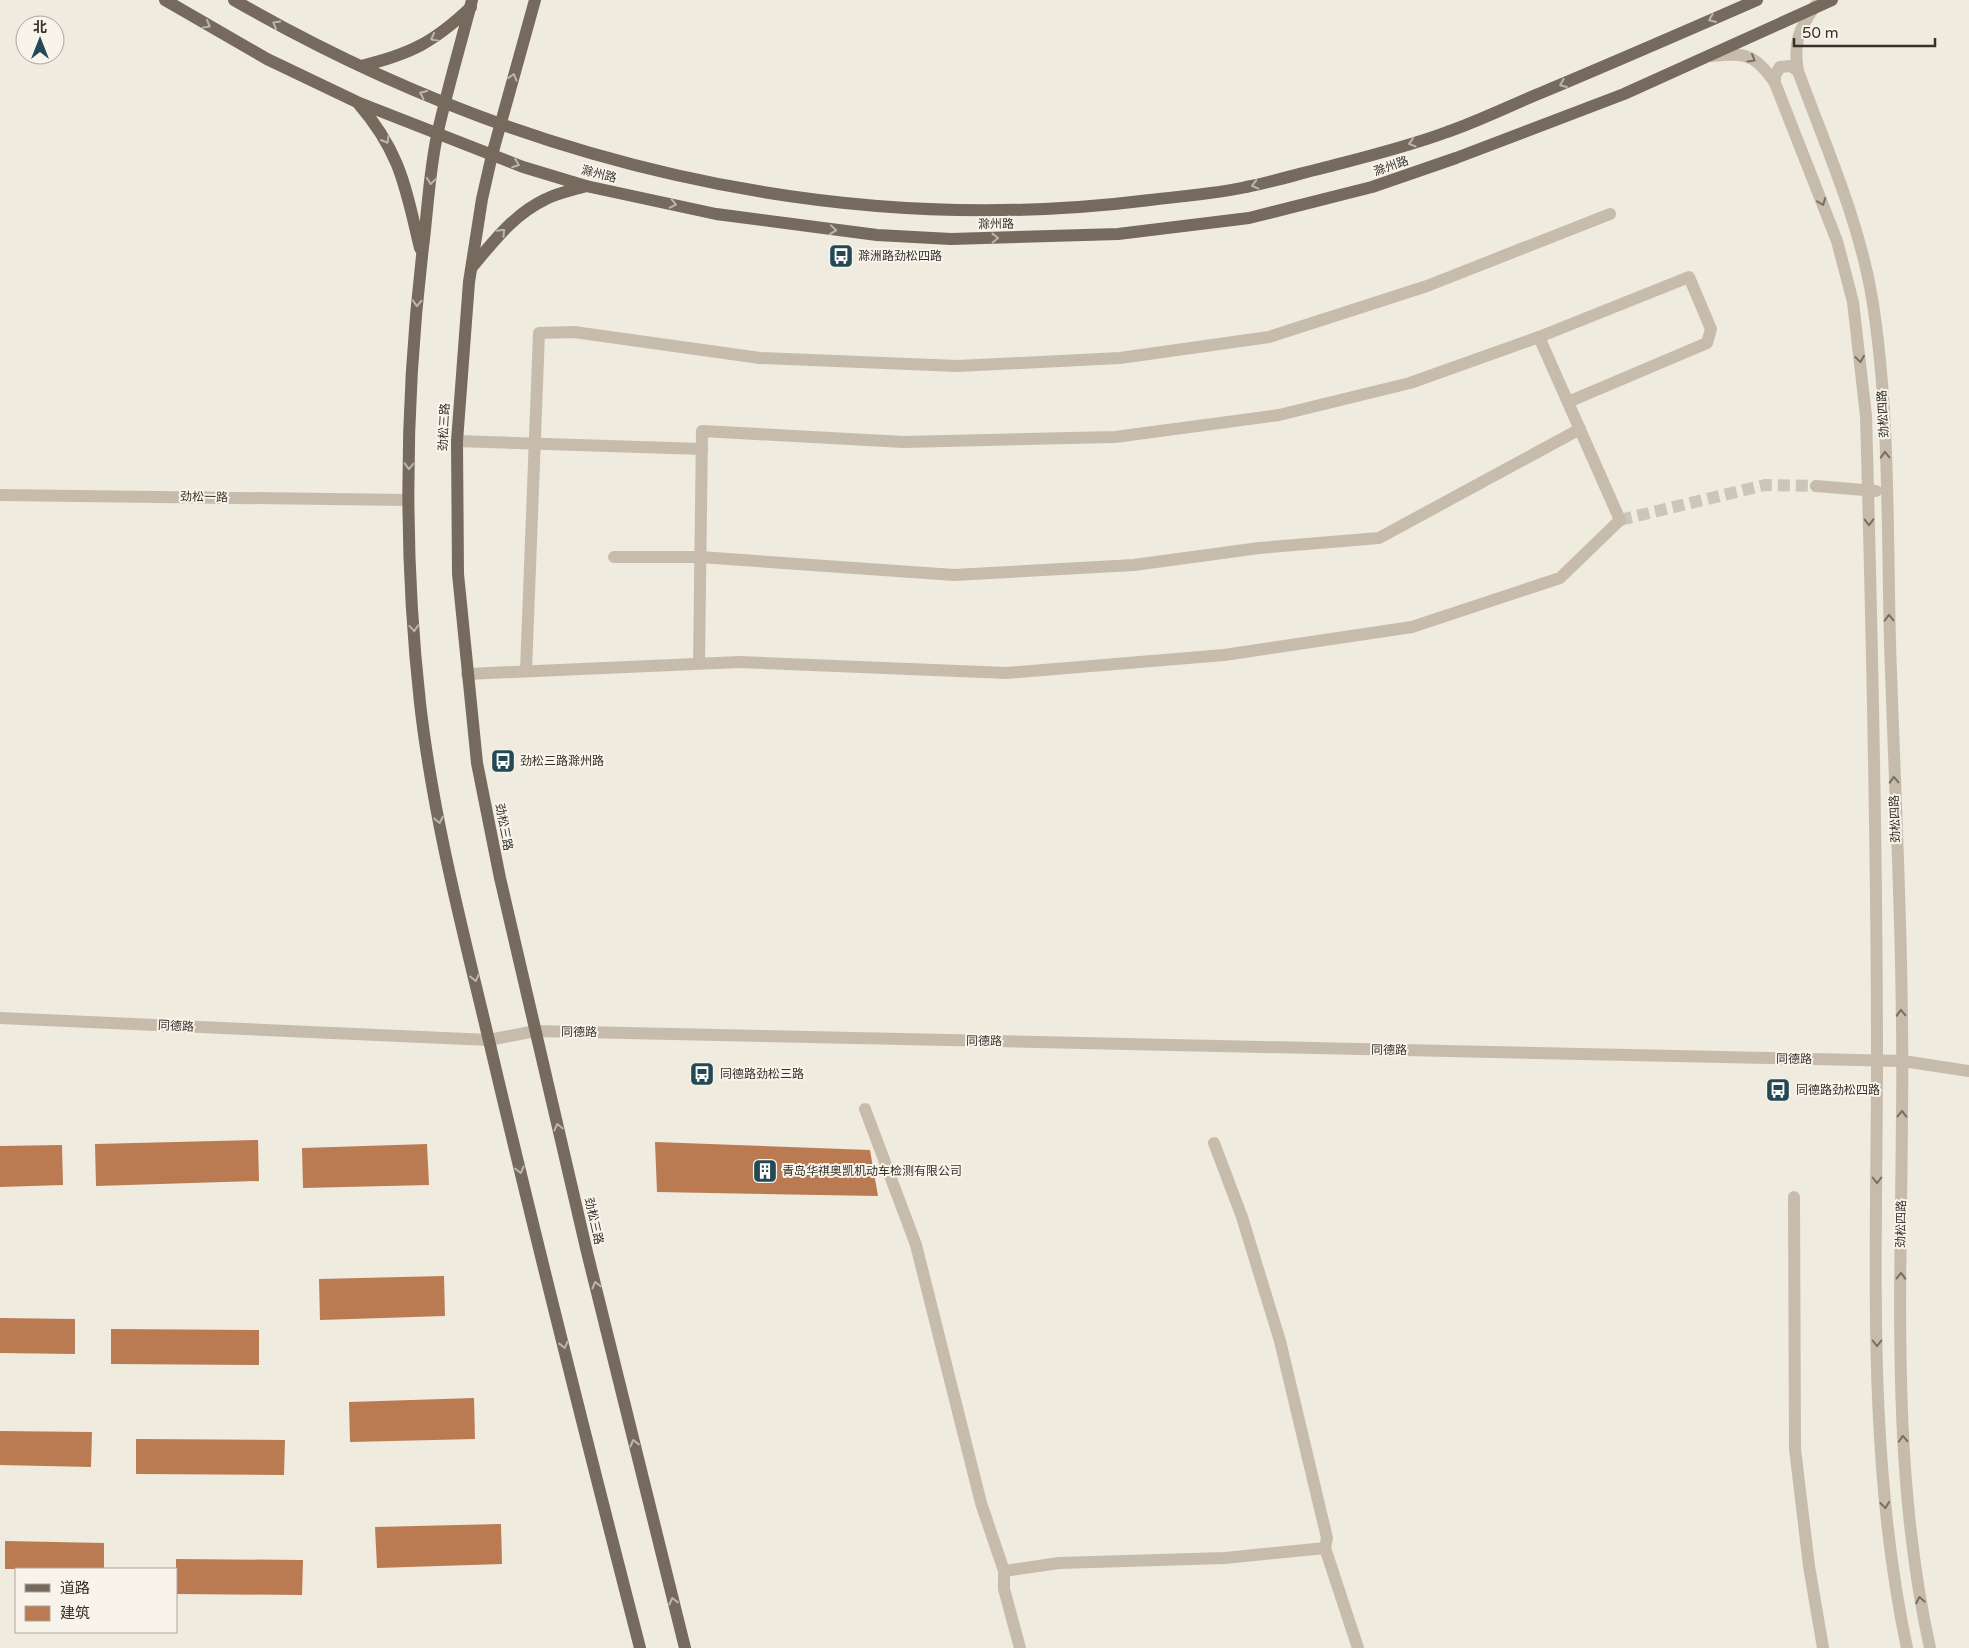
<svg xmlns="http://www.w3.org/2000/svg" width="1969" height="1648" viewBox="0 0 1969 1648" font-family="'Varela Round','Noto Sans SC',sans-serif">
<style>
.building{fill:#ba7b53}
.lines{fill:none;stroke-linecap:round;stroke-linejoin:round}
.minor-tunnel{stroke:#cbc6bb;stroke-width:12;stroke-dasharray:12 6;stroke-linecap:butt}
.minor{stroke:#c7bcac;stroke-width:12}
.major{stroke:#76695d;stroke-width:12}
.oneway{stroke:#beb5ab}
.oneway2{stroke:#776f64}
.labels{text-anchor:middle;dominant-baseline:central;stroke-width:4;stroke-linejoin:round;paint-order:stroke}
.street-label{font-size:12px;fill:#36302a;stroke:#f8f4eb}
.poi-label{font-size:12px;fill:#36302a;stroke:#f8f4eb;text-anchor:start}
</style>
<rect width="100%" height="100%" fill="#f0ebdf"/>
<g class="building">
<path d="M258,1140l1,41 -163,5 -1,-42z"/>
<path d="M655,1142l215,8 8,46 -221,-4z"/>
<path d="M427,1144l2,41 -126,3 -1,-40z"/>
<path d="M62,1145l1,40 -63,2v-41z"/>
<path d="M444,1276l1,40 -125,4 -1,-41z"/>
<path d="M0,1318l75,1v35l-75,-1z"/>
<path d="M111,1329l148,1v35l-148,-1z"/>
<path d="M474,1398l1,41 -125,3 -1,-40z"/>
<path d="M0,1431l92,1 -1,35 -91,-2z"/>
<path d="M136,1439l149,1 -1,35 -148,-1z"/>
<path d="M501,1524l1,40 -125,4 -2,-41z"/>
<path d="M5,1541l99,2v26h-99z"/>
<path d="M176,1559l127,1 -1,35 -126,-1z"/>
</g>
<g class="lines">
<path class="minor-tunnel" d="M1620,520l145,-35 51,1"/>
<g class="minor">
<path d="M1815,6c-16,23 -22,37 -17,65 27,74 61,149 74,227 18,111 15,232 18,344 5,157 14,315 12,472 -1,178 -11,359 28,534"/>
<path d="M1712,56c34,-4 44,-1 63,27l62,158 16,61 13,114c6,215 11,430 11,645 0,195 -11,395 30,587"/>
<path d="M1775,83v-8l5,-8 11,-1 7,5"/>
<path d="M457,441l245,8"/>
<path d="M1816,486l60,5"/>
<path d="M0,495l408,5"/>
<path d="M614,557h86l254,18 180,-10 125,-17 120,-10 201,-109"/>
<path d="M699,663l3,-232 202,11 211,-5 164,-22 131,-32 129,-46 150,-60 22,52 -4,14 -139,59"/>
<path d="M526,671l13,-338 35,-1 186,26 198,8 162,-8 149,-21 158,-51 183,-72"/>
<path d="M467,674l273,-12 267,11 217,-18 188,-28 148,-49 60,-58 -81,-183"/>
<path d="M0,1018l489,22 46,-9 1368,30 66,10"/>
<path d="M865,1109l51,136 65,258 23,68v18l16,59"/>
<path d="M1214,1143l28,74 38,124 47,197 -2,10 33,100"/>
<path d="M1794,1197l1,252 14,117 14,82"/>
<path d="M1004,1571l55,-8 166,-5 100,-10"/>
</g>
<g class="major">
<path d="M165,0l102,59 90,43 166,65 63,19 130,28 161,21 74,4 167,-5 131,-16 123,-31 84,-29 168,-64 208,-94"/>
<path d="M234,0c277,160 596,240 916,200 32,-4 65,-6 96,-13 26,-5 52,-13 77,-19 42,-11 84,-21 124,-36 32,-11 64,-27 96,-40 72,-30 143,-61 214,-92"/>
<path d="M472,0c-11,43 -24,87 -34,131 -8,35 -10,73 -14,108 -19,154 -21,310 -4,464 14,123 47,243 75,363 46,195 95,388 145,582"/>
<path d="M535,0l-43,155 -10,44 -13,83 -12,159 1,133 19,189 23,115 86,370 99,400"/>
<path d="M361,66c50,-12 73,-24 110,-59"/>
<path d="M358,103c43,50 47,83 62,145"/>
<path d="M472,267c22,-26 42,-53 74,-68 12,-6 27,-9 40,-13"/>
</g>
</g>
<defs><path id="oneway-chevron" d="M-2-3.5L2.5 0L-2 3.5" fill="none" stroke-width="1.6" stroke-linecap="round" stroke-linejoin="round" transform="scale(1.25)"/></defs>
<g class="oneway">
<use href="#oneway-chevron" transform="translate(1712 19) rotate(157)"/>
<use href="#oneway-chevron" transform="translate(276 24) rotate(-150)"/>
<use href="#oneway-chevron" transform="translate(207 25) rotate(29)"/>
<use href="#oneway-chevron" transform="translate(434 38) rotate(151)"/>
<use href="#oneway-chevron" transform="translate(513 77) rotate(-74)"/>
<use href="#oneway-chevron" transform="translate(1563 84) rotate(157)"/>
<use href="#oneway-chevron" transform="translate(423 94) rotate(-156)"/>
<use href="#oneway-chevron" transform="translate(386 140) rotate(60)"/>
<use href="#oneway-chevron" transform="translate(1412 143) rotate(163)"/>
<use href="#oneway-chevron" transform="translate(516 164) rotate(20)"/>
<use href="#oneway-chevron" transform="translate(431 181) rotate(98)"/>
<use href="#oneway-chevron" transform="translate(1255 185) rotate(166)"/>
<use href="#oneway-chevron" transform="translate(673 204) rotate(12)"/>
<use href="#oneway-chevron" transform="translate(833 230) rotate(6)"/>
<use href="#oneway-chevron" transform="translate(502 232) rotate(-46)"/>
<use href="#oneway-chevron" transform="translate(995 238) rotate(-1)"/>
<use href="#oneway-chevron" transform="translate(417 303) rotate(93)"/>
<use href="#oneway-chevron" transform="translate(409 466) rotate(91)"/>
<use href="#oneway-chevron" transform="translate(414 628) rotate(86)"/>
<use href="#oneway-chevron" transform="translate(439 820) rotate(79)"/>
<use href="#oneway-chevron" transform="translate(475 978) rotate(77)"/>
<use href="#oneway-chevron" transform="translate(558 1127) rotate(-103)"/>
<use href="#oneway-chevron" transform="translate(520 1170) rotate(76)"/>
<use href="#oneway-chevron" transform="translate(596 1285) rotate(-104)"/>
<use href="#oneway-chevron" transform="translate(564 1345) rotate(76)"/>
<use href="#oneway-chevron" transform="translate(634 1443) rotate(-104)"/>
<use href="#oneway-chevron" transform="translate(673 1601) rotate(-104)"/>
</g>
<g class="oneway2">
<use href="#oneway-chevron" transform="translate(1752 59) rotate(30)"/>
<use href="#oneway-chevron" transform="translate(1822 202) rotate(69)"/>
<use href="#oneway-chevron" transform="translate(1860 359) rotate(82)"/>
<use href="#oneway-chevron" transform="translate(1885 455) rotate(-91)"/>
<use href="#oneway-chevron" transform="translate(1869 522) rotate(89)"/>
<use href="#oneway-chevron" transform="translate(1889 618) rotate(-92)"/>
<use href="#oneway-chevron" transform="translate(1894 780) rotate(-92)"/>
<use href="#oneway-chevron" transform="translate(1901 1013) rotate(-92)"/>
<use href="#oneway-chevron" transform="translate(1902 1114) rotate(-89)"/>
<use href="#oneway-chevron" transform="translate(1877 1180) rotate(90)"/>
<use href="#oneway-chevron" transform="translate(1901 1276) rotate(-89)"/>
<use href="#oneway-chevron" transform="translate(1877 1343) rotate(90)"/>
<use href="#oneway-chevron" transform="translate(1903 1439) rotate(-93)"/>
<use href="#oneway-chevron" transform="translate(1885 1505) rotate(83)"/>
<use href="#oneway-chevron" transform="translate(1920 1600) rotate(-100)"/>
</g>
<defs>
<symbol id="bus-square" viewBox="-11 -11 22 22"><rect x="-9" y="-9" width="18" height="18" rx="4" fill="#244954" stroke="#f8f4eb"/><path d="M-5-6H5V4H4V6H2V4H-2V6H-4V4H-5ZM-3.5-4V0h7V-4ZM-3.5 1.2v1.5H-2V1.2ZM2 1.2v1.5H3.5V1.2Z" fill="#fff"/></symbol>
<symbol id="building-square" viewBox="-11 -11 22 22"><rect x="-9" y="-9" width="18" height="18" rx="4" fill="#244954" stroke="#f8f4eb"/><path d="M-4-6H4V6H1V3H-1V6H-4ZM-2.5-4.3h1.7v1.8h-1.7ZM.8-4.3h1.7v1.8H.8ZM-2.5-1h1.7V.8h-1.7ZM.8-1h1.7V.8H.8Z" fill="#fff"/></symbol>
</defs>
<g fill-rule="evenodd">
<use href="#bus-square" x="827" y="242" width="28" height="28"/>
<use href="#bus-square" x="489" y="747" width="28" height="28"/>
<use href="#bus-square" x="688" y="1060" width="28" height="28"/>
<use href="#bus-square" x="1764" y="1076" width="28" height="28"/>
<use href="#building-square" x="751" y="1157" width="28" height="28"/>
</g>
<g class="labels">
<g class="street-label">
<text transform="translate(1391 166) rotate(-19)">滁州路</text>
<text transform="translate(599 174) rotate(14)">滁州路</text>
<text transform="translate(996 224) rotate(-1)">滁州路</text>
<text transform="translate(1883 414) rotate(-93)">劲松四路</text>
<text transform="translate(444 427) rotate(-87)">劲松三路</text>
<text transform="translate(204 497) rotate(1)">劲松一路</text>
<text transform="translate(1895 819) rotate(-92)">劲松四路</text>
<text transform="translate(504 827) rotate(79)">劲松三路</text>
<text transform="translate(176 1026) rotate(3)">同德路</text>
<text transform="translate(579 1032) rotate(1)">同德路</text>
<text transform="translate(984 1041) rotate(1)">同德路</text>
<text transform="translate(1389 1050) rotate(1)">同德路</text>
<text transform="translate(1794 1059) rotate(1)">同德路</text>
<text transform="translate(594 1221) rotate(77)">劲松三路</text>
<text transform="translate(1901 1224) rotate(-89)">劲松四路</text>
</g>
<g class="poi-label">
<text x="858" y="256">滁洲路劲松四路</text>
<text x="520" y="761">劲松三路滁州路</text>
<text x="720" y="1074">同德路劲松三路</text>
<text x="1796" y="1090">同德路劲松四路</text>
<text x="782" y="1171">青岛华祺奥凯机动车检测有限公司</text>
</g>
</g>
<rect x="15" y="1568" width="162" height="65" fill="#f8f4eb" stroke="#aaa69e"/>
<rect x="25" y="1584" width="25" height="8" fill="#76695d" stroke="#aaa69e"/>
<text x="60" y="1593" font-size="15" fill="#36302a">道路</text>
<rect x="25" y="1606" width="25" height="15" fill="#ba7b53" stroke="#aaa69e"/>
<text x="60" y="1618" font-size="15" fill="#36302a">建筑</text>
<g transform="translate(40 40)"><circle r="24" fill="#f8f4eb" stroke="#aaa69e"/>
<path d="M0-4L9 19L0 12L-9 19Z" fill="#244954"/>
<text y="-8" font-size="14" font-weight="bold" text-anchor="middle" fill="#36302a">北</text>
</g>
<path d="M1794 38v8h141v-8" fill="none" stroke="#36302a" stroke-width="2.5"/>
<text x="1802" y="38" font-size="15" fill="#36302a" stroke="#f8f4eb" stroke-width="4" paint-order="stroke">50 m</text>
</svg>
